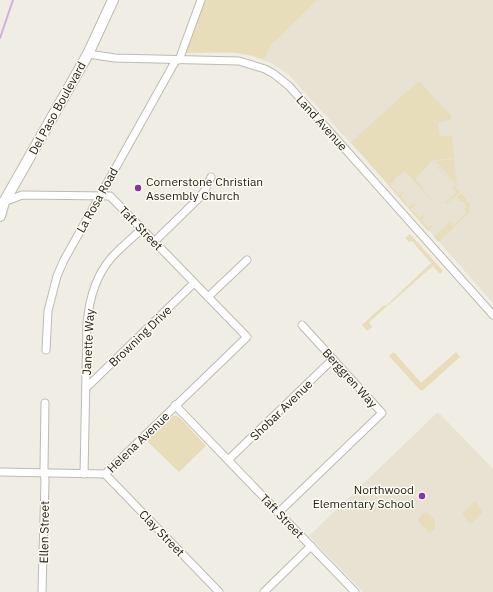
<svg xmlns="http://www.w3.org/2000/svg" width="493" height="592" viewBox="0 0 493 592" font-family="'IBM Plex Sans',sans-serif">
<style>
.built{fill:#e7e2d1}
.green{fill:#e7ddba}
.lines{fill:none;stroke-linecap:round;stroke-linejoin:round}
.stream{stroke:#d0b1e1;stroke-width:2}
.minor-casing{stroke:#bebbb2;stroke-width:9}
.secondary-casing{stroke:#bebbb2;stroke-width:12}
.minor{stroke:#fff;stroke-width:7}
.secondary{stroke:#fff;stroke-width:10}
.poi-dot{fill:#8335a5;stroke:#fefbf1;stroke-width:1.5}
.labels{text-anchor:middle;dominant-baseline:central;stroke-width:3;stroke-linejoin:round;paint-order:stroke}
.street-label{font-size:12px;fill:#1e1d1a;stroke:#fefbf1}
.poi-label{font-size:12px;fill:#1e1d1a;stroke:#fefbf1;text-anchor:start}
</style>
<rect width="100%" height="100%" fill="#f0ede4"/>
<g class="built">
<path d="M205,0h288v303l-106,-120 -99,-109 -15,-10 -20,-8 -18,-3h-49z"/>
<path d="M438,412l55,57v123h-130l-54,-56z"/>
</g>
<g class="green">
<path d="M204,0h113l-47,46 -6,14c-24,-11 -52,-8 -78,-7l-1,-3 8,-17z"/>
<path d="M419,81l32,35 -1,4 -11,2 -1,2 2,12h12l2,22 -21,2 -18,19 19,24 -29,-32 -5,4h-2l-8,10 9,10 4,-3h1l-3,5 8,10 4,-3h2l-4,5 9,9 4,-3 1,1 -4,4 7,8 4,-3h2l-6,6 -77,-89z"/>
<path d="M454,159l3,27 -21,-25z"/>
<path d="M438,166l22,26 -14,12 -1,-1 11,-10v-2l-3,-4 1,-2 -16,-17h-2z"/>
<path d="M461,193l9,11 -1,9 -31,29 -4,-5 16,-15 3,4 14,-13 -3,-3 3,-4 -5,-5h-2l-3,-4z"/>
<path d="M410,234l33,37 -3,3 -7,-8 -64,56 3,5 -5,4 -5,-6 22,-20 2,1 45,-43 -19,-22 -3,1 -4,-4z"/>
<path d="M394,352l27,31 35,-31 4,5 -38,34 -3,-2 -30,-33z"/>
<path d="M174,416h3l4,3 25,27 -27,26 -32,-31 20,-22z"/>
<path d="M475,501l8,11 -12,12 -9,-10z"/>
<path d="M426,511l9,9v9l-5,4 -13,-13z"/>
</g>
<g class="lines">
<path class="stream" d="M0,38l13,-38"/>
<defs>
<g id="minor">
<path d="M88,54l27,4 124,3 26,8 9,5 15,12 204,229"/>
<path d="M179,60l22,-60"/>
<path d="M154,242l45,-44 6,-8 6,-13"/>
<path d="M208,297l39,-37"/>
<path d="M46,350l2,-39 9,-35 7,-16 112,-200"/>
<path d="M86,388l108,-105"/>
<path d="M175,405l180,187"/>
<path d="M228,460l105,-101"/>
<path d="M0,472l105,2 142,-137 -137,-141 -88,-1 -18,7"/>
<path d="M84,474l3,-150c2,-24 9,-49 25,-67 9,-10 20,-19 30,-28"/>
<path d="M105,474l114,118"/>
<path d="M278,513l104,-100 -80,-88"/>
<path d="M42,592l3,-111 -1,-13 1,-65"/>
<path d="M264,592l47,-46"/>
</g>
<path id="secondary" d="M0,216l4,-14 84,-148 25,-54"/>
</defs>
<use href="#minor" class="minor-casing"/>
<use href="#secondary" class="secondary-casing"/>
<use href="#minor" class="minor"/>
<use href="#secondary" class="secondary"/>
</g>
<g class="poi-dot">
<circle cx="138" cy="188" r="4"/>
<circle cx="422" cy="496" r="4"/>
</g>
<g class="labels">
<g class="street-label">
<text transform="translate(57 108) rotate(-61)">Del Paso Boulevard</text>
<text transform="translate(322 123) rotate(48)">Land Avenue</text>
<text transform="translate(97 200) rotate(-61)">La Rosa Road</text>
<text transform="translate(141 228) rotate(46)">Taft Street</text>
<text transform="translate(140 336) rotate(-44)">Browning Drive</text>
<text transform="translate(88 342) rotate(-87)">Janette Way</text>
<text transform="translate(350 378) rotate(48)">Berggren Way</text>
<text transform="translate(281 410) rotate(-44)">Shobar Avenue</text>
<text transform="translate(138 442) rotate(-44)">Helena Avenue</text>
<text transform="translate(282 516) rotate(46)">Taft Street</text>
<text transform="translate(44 532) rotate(-89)">Ellen Street</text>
<text transform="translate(162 533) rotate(46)">Clay Street</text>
</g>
<g class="poi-label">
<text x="146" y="181">Cornerstone Christian<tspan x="146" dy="14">Assembly Church</tspan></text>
<text x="414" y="489" text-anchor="end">Northwood<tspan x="414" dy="14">Elementary School</tspan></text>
</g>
</g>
</svg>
